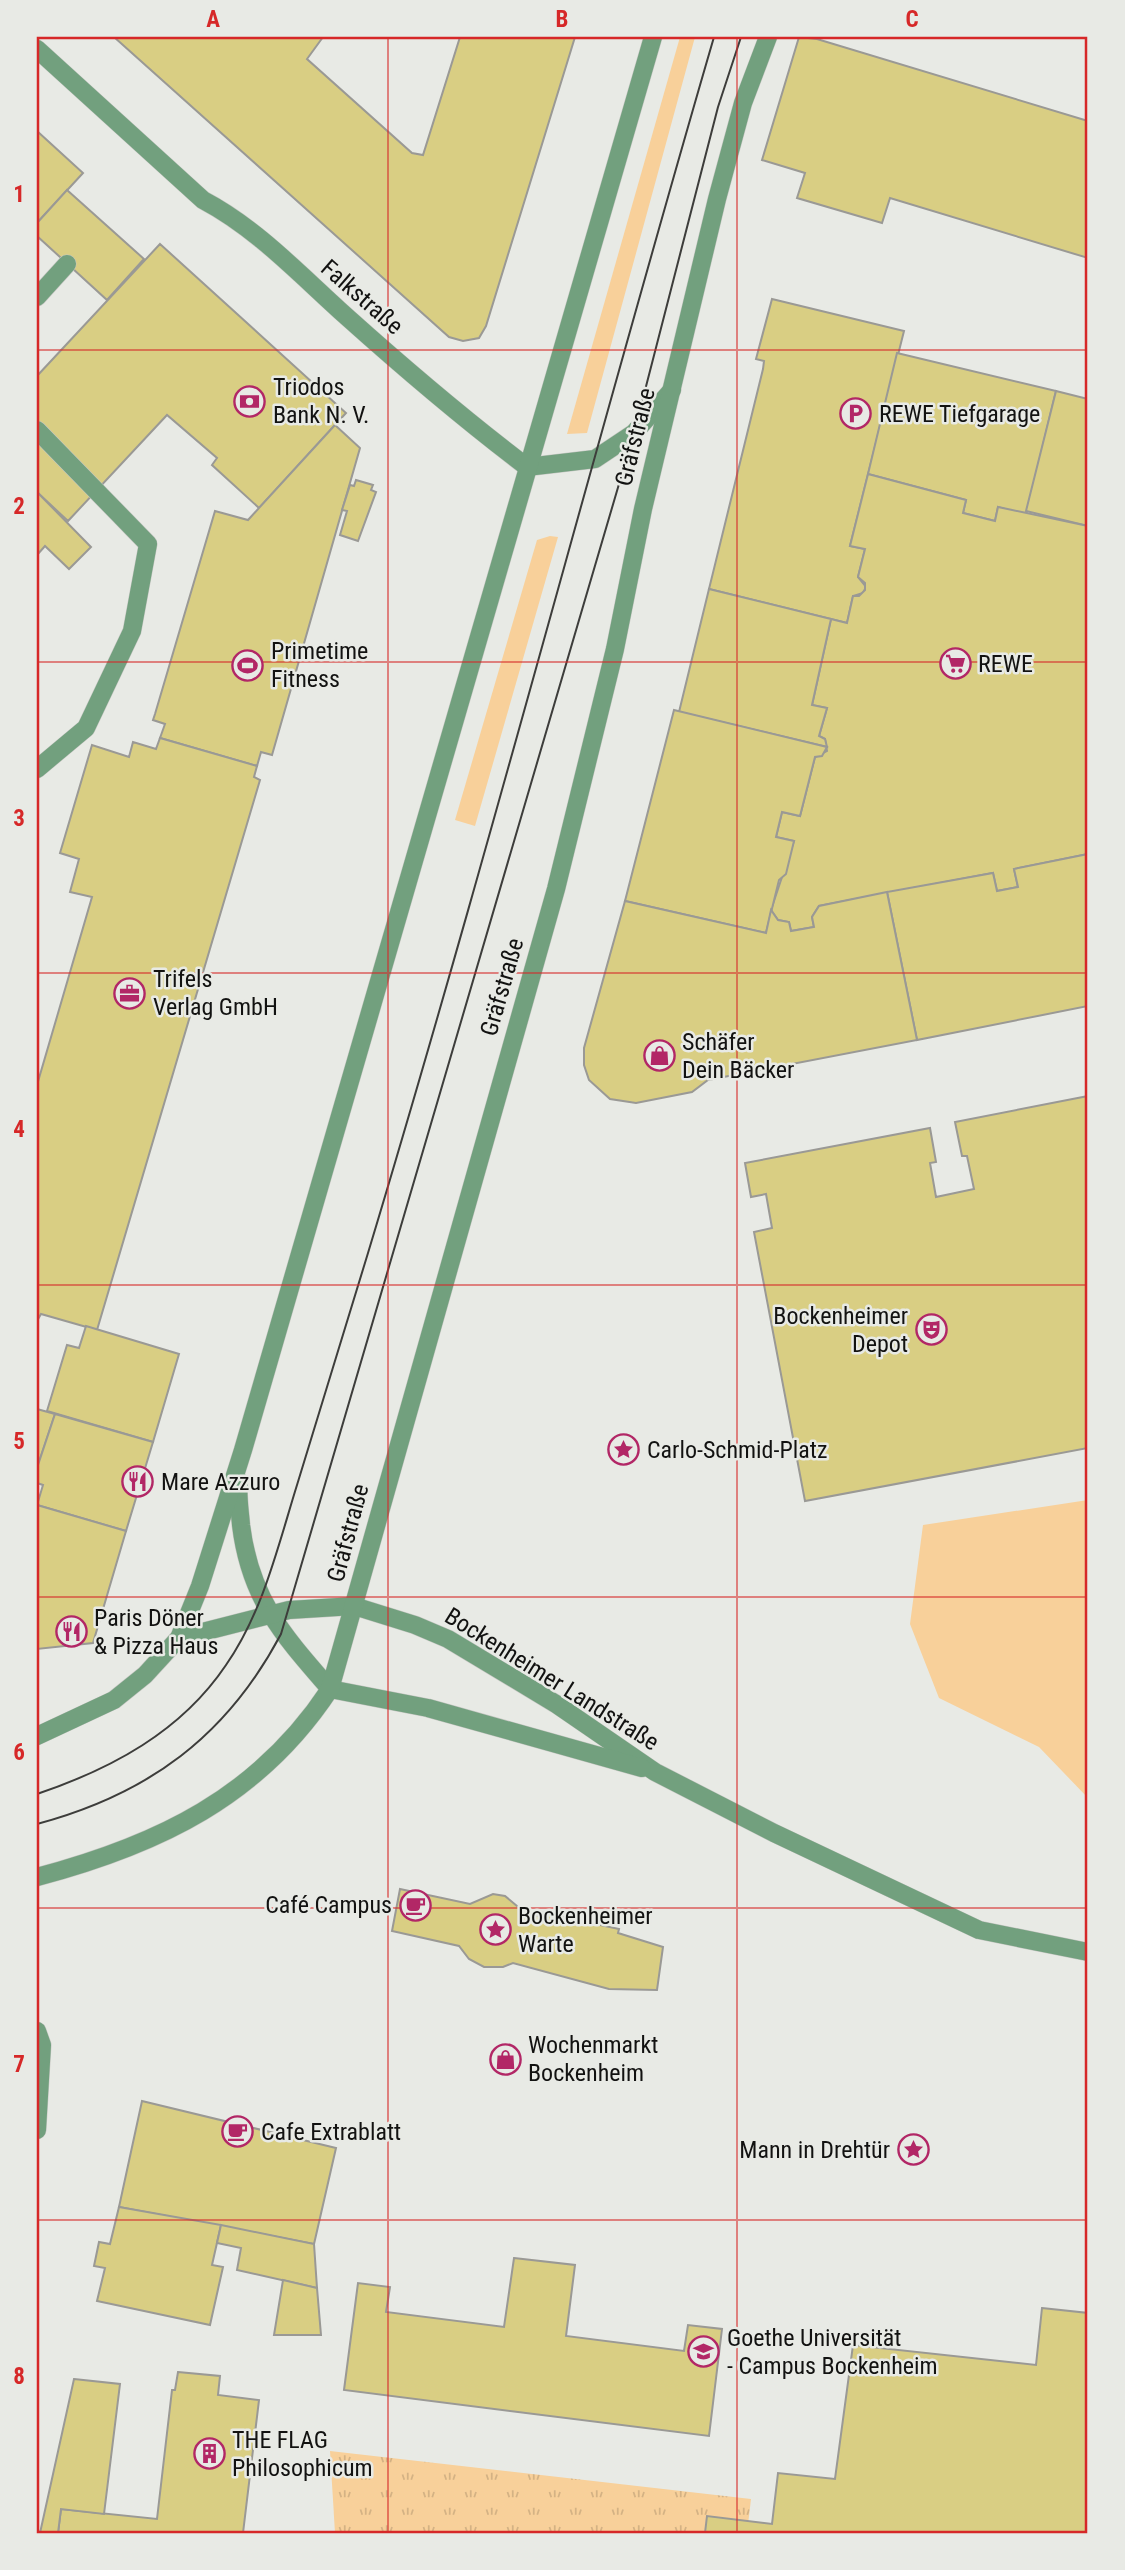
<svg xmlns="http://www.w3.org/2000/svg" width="1125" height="2570" viewBox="0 0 1125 2570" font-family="'Roboto Condensed',sans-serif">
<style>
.grass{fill:#f8d09a}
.park{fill:url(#park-tufts)}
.building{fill:#d9ce83;stroke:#9a9995;stroke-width:2}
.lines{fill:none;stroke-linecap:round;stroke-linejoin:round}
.pedestrian-casing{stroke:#c6c7c3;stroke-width:19}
.minor-casing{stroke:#c6c7c3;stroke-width:19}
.tertiary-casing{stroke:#c6c7c3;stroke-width:19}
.pedestrian{stroke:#72a07e;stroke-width:18}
.minor{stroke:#72a07e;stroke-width:18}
.tertiary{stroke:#72a07e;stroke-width:18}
.tram{stroke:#3d3d3b;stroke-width:2}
.grid{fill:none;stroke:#d62828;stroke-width:2;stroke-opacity:0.55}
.labels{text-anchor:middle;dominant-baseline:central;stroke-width:5;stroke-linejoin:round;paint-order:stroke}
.street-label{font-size:24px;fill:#121211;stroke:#e8eae5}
.poi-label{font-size:24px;fill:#121211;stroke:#e8eae5;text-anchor:start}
.neatline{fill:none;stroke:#d62828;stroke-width:2.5}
.grid-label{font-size:23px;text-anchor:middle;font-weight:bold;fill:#d62828}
</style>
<defs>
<pattern id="park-tufts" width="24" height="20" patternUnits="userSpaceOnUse" patternTransform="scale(1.75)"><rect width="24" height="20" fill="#f8d09a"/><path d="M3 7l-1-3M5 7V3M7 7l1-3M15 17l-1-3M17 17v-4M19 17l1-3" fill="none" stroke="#d4b284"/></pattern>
</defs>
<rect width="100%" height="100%" fill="#e8eae5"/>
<g class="grass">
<path d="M680,37h15l-108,396 -20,1z"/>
<path d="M550,536l8,1 -83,289 -20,-6 82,-280z"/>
<path d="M1088,1500v298l-49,-51 -100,-49 -29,-74 13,-99z"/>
</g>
<path class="park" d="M330,2451l421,48 -4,34h-412z"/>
<g class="building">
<path d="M114,37h209l-16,22 105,94 11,2 37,-118h115l-89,289 -7,12 -16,3 -14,-4z"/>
<path d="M799,37l18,2 271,82v137l-198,-60 -8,25 -85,-25 8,-25 -43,-13z"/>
<path d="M37,131l46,42 -46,50z"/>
<path d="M67,190l77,69 -37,41 -70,-64v-13z"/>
<path d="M160,244l186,169 -87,95 -47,-43 5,-7 -50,-43 -99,106 -31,-29v-116z"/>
<path d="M772,299l132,32 -54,215 15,3 -7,28 8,10 -3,6 -10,3 -6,27 -138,-34 54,-220 1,-8 -8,-2z"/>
<path d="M897,353l159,38 -30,124 -28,-8 -3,14 -32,-8 3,-13 -98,-26z"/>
<path d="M1056,391l32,8v127l-62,-15z"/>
<path d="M335,425l25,23 -88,307 -11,-3 -4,14 -97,-28 5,-14 -12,-4 2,-6 60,-203 33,9z"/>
<path d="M868,474l98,26 -3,13 32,8 3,-14 90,19v328l-74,15 4,18 -21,4 -4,-18 -174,33 -7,11 2,10 -23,4 -2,-9 -11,-2 -7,-10 23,-69 -18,-4 6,-25 18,4 15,-59 12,-6 -2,-12 -6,-3 8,-28 -15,-3 19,-86 16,4 6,-27h6l6,-6v-7l-7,-6 7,-28 -15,-3z"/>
<path d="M356,480l17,5 -2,5 5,2 -18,49 -18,-6 7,-24 -5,-1 8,-25 4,1z"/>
<path d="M37,492l54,55 -22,22 -24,-23 -8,9z"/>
<path d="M709,589l122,30 -19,86 15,3 -8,28 6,3 2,8 -148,-35z"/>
<path d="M674,710l153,37 -5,9 -7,1 -15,59 -18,-4 -6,25 18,4 -8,33 -7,6 -13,53 -141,-32z"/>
<path d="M160,738l97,28 -3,11 6,3 -163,550 -56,-16 -4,7v-236l55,-188 -22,-5 9,-33 -19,-6 32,-108 37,12 4,-15 23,7z"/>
<path d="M1088,854v152l-171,34 -30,-148 106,-19 4,18 21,-4 -4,-18z"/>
<path d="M887,892l30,148 -209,40 -16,12 -56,11 -26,-4 -21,-19 -5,-15v-17l41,-147 141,32 5,-23 7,10 11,2 2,9 23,-4 -2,-10 7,-11z"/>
<path d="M1088,1096v352l-283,53 -51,-269 18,-4 -6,-34 -15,3 -6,-34 185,-35 6,34 -6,1 6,34 38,-8 -7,-33h-5l-7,-34z"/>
<path d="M86,1326l93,28 -26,88 -106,-31 20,-66 12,3z"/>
<path d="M37,1409l18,5 -18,54z"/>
<path d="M55,1414l98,28 -27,89 -89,-26 6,-20 -6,-2v-15z"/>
<path d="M37,1505l89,26 -33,112 -56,6z"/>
<path d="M400,1889l70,15 23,-10 12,2 18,15 15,5 2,-4 79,17 -1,4 45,14 -6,43 -48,-1 -96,-26 -10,4h-19l-15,-8 -10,-13 -67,-15z"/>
<path d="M142,2101l194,47 -22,96 -195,-37z"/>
<path d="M119,2207l102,18 -9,40 11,2 -13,58 -113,-24 8,-33 -11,-2 5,-24 11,2z"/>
<path d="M221,2225l93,19 3,44 -80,-18 4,-22 -24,-5z"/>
<path d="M514,2258l61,7 -9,71 118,15 4,-26 34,4 -13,107 -365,-46 14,-107 32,4 -4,25 118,15z"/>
<path d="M283,2280l34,8 4,47h-47z"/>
<path d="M1042,2308l46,5v220h-383l2,-17 65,8 6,-51 57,6 18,-134 183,20z"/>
<path d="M178,2372l42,4 -2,19 41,5 -16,133h-185l3,-24 96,10 15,-129h3z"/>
<path d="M74,2379l46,5 -16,130 -43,-5 -3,24h-18z"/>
</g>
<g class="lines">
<defs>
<g id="pedestrian">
<path d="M37,297l30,-33"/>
<path d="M37,430l111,114 -16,87 -46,97 -49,41"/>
</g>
<g id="minor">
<path d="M37,49l166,151c55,29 98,76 144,117 58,52 118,103 180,150l68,-8 39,-26 38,-43"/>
<path d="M37,2031l5,14 -5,85"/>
</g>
<g id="tertiary">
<path d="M239,1481c-2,14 1,30 2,44 9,74 42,110 89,164"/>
<path d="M179,1638l110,-28 65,-4 61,19 33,14 108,65 99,68 119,61 205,97 109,22"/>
<path d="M330,1689l98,19 214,60"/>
<path d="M37,1736l77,-36 31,-25 34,-37 21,-52 43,-136 410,-1413"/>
<path d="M37,1877c121,-32 222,-80 293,-188l226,-800 59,-240 28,-140 74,-310 26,-96 25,-66"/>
</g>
</defs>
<use href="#pedestrian" class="pedestrian-casing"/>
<use href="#minor" class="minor-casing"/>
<use href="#tertiary" class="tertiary-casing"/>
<use href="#pedestrian" class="pedestrian"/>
<use href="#minor" class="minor"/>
<use href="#tertiary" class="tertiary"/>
<g class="tram">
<path d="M37,1794c74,-25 144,-62 189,-129 37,-53 52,-119 71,-180 24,-77 47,-155 71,-232 122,-404 228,-812 346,-1216"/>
<path d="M37,1824c112,-30 190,-88 244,-190l353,-1201 84,-326 23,-70"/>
</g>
</g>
<path class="grid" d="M388,37v2496M737,37v2496M37,350h1051M37,662h1051M37,973h1051M37,1285h1051M37,1597h1051M37,1908h1051M37,2220h1051"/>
<defs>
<symbol id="bank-ring" viewBox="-11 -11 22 22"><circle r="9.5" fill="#e8eae5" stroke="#b22766" stroke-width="1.5"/><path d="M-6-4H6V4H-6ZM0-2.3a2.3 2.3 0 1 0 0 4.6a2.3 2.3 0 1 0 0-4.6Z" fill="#b22766"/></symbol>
<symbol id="parking-ring" viewBox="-11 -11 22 22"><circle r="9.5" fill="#e8eae5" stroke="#b22766" stroke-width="1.5"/><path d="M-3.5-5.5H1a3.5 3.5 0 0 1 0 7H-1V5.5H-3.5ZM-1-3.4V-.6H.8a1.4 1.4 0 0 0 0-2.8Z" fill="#b22766"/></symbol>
<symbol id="supermarket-ring" viewBox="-11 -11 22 22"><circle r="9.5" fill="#e8eae5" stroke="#b22766" stroke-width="1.5"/><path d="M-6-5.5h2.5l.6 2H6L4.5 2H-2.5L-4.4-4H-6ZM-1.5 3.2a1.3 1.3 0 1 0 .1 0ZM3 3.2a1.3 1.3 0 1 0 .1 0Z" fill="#b22766"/></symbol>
<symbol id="stadium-ring" viewBox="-11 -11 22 22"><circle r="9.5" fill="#e8eae5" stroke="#b22766" stroke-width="1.5"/><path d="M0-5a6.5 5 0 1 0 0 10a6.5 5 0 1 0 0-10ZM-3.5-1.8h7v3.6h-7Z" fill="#b22766"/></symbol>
<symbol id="office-ring" viewBox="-11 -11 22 22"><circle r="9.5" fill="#e8eae5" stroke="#b22766" stroke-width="1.5"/><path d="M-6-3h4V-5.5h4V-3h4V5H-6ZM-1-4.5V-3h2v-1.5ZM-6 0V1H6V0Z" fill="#b22766"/></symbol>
<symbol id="shop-ring" viewBox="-11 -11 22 22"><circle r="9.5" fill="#e8eae5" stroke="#b22766" stroke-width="1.5"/><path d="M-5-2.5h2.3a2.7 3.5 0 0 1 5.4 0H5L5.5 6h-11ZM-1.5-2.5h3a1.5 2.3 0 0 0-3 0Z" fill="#b22766"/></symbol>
<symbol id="theatre-ring" viewBox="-11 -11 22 22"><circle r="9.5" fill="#e8eae5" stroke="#b22766" stroke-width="1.5"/><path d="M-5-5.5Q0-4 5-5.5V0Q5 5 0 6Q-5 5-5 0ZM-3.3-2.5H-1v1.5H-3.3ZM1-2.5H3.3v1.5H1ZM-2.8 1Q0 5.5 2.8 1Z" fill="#b22766"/></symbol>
<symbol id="sight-ring" viewBox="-11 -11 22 22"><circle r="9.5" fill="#e8eae5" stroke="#b22766" stroke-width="1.5"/><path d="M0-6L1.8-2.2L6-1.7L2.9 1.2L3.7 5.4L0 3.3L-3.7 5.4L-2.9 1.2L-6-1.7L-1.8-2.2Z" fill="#b22766"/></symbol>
<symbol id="restaurant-ring" viewBox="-11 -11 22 22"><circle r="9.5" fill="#e8eae5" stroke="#b22766" stroke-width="1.5"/><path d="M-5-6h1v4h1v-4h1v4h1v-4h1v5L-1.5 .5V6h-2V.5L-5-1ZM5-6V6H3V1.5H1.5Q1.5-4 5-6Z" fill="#b22766"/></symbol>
<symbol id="cafe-ring" viewBox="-11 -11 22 22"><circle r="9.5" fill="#e8eae5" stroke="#b22766" stroke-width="1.5"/><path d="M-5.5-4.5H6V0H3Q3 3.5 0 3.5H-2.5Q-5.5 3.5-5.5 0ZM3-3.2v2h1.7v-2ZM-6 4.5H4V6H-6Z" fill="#b22766"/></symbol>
<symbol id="university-ring" viewBox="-11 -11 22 22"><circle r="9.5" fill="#e8eae5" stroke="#b22766" stroke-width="1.5"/><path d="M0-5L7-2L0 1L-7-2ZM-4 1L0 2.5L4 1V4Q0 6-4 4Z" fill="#b22766"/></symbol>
<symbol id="building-ring" viewBox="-11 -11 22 22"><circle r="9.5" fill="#e8eae5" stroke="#b22766" stroke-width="1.5"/><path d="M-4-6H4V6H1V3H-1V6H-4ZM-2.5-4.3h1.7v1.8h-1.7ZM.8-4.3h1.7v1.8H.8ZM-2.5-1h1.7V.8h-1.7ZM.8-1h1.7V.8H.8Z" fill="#b22766"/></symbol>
</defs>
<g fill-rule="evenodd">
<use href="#bank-ring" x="232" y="384" width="35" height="35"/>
<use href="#parking-ring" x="838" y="396" width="35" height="35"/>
<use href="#supermarket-ring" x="938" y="646" width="35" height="35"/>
<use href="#stadium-ring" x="230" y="648" width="35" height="35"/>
<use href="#office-ring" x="112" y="976" width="35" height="35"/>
<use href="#shop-ring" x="642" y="1038" width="35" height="35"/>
<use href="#theatre-ring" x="914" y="1312" width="35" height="35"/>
<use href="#sight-ring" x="606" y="1432" width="35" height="35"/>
<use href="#restaurant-ring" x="120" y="1464" width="35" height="35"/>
<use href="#restaurant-ring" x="54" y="1614" width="35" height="35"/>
<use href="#cafe-ring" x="398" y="1888" width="35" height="35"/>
<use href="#sight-ring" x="478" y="1912" width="35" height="35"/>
<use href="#shop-ring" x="488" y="2042" width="35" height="35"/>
<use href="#cafe-ring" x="220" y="2114" width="35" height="35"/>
<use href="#sight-ring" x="896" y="2132" width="35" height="35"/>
<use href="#university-ring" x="686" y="2334" width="35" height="35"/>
<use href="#building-ring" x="192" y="2436" width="35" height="35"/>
</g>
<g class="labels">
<g class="street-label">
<text transform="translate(362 297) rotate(41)">Falkstraße</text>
<text transform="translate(635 437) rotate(-76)">Gräfstraße</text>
<text transform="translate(502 987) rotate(-74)">Gräfstraße</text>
<text transform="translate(348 1533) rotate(-75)">Gräfstraße</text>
<text transform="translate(552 1679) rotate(32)">Bockenheimer Landstraße</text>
</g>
<g class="poi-label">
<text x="273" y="387">Triodos<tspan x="273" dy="28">Bank N. V.</tspan></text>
<text x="879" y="414">REWE Tiefgarage</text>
<text x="271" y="651">Primetime<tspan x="271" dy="28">Fitness</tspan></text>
<text x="978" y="664">REWE</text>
<text x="153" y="979">Trifels<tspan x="153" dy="28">Verlag GmbH</tspan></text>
<text x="682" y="1042">Schäfer<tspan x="682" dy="28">Dein Bäcker</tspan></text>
<text x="908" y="1316" text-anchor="end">Bockenheimer<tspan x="908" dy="28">Depot</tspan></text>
<text x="647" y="1450">Carlo-Schmid-Platz</text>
<text x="161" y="1482">Mare Azzuro</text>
<text x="94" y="1618">Paris Döner<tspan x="94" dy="28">&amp; Pizza Haus</tspan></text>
<text x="392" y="1905" text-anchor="end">Café Campus</text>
<text x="518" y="1916">Bockenheimer<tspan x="518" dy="28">Warte</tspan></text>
<text x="528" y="2045">Wochenmarkt<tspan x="528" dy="28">Bockenheim</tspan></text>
<text x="261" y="2132">Cafe Extrablatt</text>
<text x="890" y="2150" text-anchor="end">Mann in Drehtür</text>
<text x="727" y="2338">Goethe Universität<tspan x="727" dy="28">- Campus Bockenheim</tspan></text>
<text x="232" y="2440">THE FLAG<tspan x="232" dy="28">Philosophicum</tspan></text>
</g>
</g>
<rect width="1125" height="2570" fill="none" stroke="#e8eae5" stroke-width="77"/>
<rect x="38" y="38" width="1048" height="2494" class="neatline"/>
<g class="grid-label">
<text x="213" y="27">A</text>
<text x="562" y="27">B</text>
<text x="912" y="27">C</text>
<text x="19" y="202">1</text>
<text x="19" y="514">2</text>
<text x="19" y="826">3</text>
<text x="19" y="1137">4</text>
<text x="19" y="1449">5</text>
<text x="19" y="1760">6</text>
<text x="19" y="2072">7</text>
<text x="19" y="2384">8</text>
</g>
</svg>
